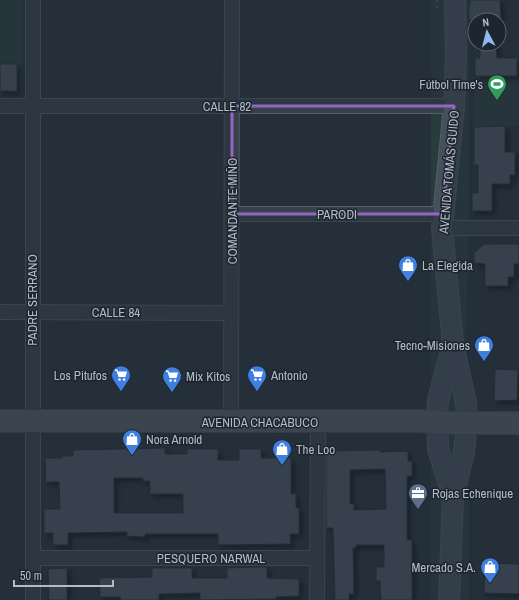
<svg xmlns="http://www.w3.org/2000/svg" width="519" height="600" viewBox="0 0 519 600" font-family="'Archivo Narrow',sans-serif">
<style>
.green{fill:#273c3c}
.building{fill:#4d5865;stroke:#1f2831;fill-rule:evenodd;filter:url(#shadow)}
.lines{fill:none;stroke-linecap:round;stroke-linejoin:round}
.street-casing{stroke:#565f68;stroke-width:16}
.secondary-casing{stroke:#565f68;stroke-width:22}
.primary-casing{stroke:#414a53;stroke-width:24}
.path{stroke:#46595a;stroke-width:2.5;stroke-dasharray:3 3;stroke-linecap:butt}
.street{stroke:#38414a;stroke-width:14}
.secondary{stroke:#46505d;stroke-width:20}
.primary{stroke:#56606a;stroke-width:22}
.marked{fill:none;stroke:#9166c2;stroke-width:3;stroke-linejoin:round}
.labels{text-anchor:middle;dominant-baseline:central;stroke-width:3;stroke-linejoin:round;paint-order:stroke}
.poi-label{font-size:13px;fill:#b3bcc6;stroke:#1d262f;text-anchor:start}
.street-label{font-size:13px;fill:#b3bcc6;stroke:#1d262f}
</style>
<defs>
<filter id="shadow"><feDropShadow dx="3.5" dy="3.5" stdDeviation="2" flood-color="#0009"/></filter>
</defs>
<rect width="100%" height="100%" fill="#242f3a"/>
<g class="green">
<path d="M0,0h22v93l-22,-1z"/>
<path d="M431,0h38v228l-4,136 4,59v177h-38z"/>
<path d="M475,58h44v68l-45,1z"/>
</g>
<g class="building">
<path d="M470,0h30l1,20h-32v-14h1z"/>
<path d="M480,44h16l1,14h20v18h-42v-18h5z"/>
<rect x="0" y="64" width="17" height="27"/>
<path d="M505,126v26h10v23h-5v9h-18v27h-20v-18h6v-28h-4v-38z"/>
<path d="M484,244h35v20h-5v13h-6v9h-23v-22l-11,-1v-10z"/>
<path d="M495,369l23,1 -1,30 -23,1z"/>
<path d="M165,448v6h22v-5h31v11h21v-11h22v9h30v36h5v14h3v26h-9l1,10 -73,1v-11h-73v3l-18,-1v-4l-59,1v12h-15v-12h-9v-24h16l-1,-27h-13l-1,-24h17v-2h11v-6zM114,478h29v3h7v13h33v19h-69z"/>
<path d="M380,450v2l28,-1v10h4v15h-5v64h5v60h-31l-1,-19h-4v-14h8v-22h-28v3h-3l1,46h-5v6h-14l-2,-72h-7v-77zM385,469l1,40 -32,1v-6h-4v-34z"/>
<path d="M485,563l34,1v30l-35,-1z"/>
<path d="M256,567h11v11l32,1v17l-23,1v2l-76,1v-7l-41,1v6h-38l-1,-3h-20l-1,-19 53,-1v-9h40v10h35v-10z"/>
<path d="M67,568v32h-18l-1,-31z"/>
</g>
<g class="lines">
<defs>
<g id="street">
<path d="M0,106h454"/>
<path d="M232,214h211"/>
<path d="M442,228h77"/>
<path d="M0,312l231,1"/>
<path d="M231,422l1,-422"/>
<path d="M33,558h284"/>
<path d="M33,600v-600"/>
<path d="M317,600l1,-179"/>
</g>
<g id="secondary">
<path d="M452,347l-14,53 -1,12 1,37 15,48"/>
<path d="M449,600l4,-103 11,-45 3,-29 -1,-20 -13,-59 -11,-116 12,-122 2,-48 -1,-58"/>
</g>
<path id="primary" d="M0,421h418l34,2h67"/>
</defs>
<use href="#street" class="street-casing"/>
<use href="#secondary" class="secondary-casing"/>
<use href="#primary" class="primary-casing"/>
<path class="path" d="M437,0v8"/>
<use href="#street" class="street"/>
<use href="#secondary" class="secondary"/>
<use href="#primary" class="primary"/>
</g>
<path d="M0 0H519V600H0ZM232,106h222l-11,108h-211z" fill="#242f3a" fill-opacity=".55" fill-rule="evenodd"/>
<path class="marked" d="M232,106h222l-11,108h-211z"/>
<defs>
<symbol id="stadium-pin" viewBox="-11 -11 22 30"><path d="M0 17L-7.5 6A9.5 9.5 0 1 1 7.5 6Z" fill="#2e9e5b" stroke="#1d262f"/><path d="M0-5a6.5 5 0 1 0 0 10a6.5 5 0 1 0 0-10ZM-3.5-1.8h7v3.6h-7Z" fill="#fff"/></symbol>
<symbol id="shop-pin" viewBox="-11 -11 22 30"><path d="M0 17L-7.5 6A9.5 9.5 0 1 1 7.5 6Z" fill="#3f7fe0" stroke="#1d262f"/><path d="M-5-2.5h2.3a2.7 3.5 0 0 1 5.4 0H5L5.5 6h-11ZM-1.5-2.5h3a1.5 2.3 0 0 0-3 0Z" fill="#fff"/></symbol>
<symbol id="supermarket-pin" viewBox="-11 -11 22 30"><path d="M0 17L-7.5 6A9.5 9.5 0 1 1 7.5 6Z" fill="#3f7fe0" stroke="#1d262f"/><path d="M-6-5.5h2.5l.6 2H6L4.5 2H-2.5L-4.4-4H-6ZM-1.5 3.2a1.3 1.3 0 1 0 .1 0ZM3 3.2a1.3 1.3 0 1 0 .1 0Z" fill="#fff"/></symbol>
<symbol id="office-pin" viewBox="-11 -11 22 30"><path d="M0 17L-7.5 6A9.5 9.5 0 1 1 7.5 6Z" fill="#5c6f8a" stroke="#1d262f"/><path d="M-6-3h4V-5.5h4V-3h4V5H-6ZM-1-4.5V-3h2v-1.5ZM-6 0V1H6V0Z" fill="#fff"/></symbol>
</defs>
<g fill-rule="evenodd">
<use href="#stadium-pin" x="486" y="73" width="22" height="30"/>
<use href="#shop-pin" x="397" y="254" width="22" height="30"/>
<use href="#shop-pin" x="473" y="334" width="22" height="30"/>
<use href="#supermarket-pin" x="110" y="364" width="22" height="30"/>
<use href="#supermarket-pin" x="246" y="364" width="22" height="30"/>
<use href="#supermarket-pin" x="161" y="365" width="22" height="30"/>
<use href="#shop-pin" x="121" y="428" width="22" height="30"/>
<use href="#shop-pin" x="271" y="438" width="22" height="30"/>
<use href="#office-pin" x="407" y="482" width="22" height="30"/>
<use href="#shop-pin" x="479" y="556" width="22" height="30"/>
</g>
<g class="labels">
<g class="poi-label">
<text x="483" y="84" text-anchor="end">Fútbol Time's</text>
<text x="422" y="265">La Elegida</text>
<text x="470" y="345" text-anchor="end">Tecno-Misiones</text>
<text x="107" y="375" text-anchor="end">Los Pitufos</text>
<text x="271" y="375">Antonio</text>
<text x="186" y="376">Mix Kitos</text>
<text x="146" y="439">Nora Arnold</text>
<text x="296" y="449">The Loo</text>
<text x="432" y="493">Rojas Echenique</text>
<text x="476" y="567" text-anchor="end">Mercado S.A.</text>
</g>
<g class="street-label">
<text x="227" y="106">CALLE 82</text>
<text transform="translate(449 172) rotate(-85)">AVENIDA TOMÁS GUIDO</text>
<text transform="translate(232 211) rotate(-90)">COMANDANTE MIÑO</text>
<text x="337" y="214">PARODI</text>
<text transform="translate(32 300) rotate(-90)">PADRE SERRANO</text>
<text x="116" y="312">CALLE 84</text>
<text x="260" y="422">AVENIDA CHACABUCO</text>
<text x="211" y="558">PESQUERO NARWAL</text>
</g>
</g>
<g transform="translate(487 32) rotate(353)"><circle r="19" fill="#1d262f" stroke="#59626b"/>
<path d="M0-3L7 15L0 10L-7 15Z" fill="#8dbbf1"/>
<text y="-6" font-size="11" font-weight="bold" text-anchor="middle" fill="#b3bcc6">N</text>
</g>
<path d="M14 580v6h99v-6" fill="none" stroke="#b3bcc6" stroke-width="2"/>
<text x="20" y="580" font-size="12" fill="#b3bcc6" stroke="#1d262f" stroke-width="3" paint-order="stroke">50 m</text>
</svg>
